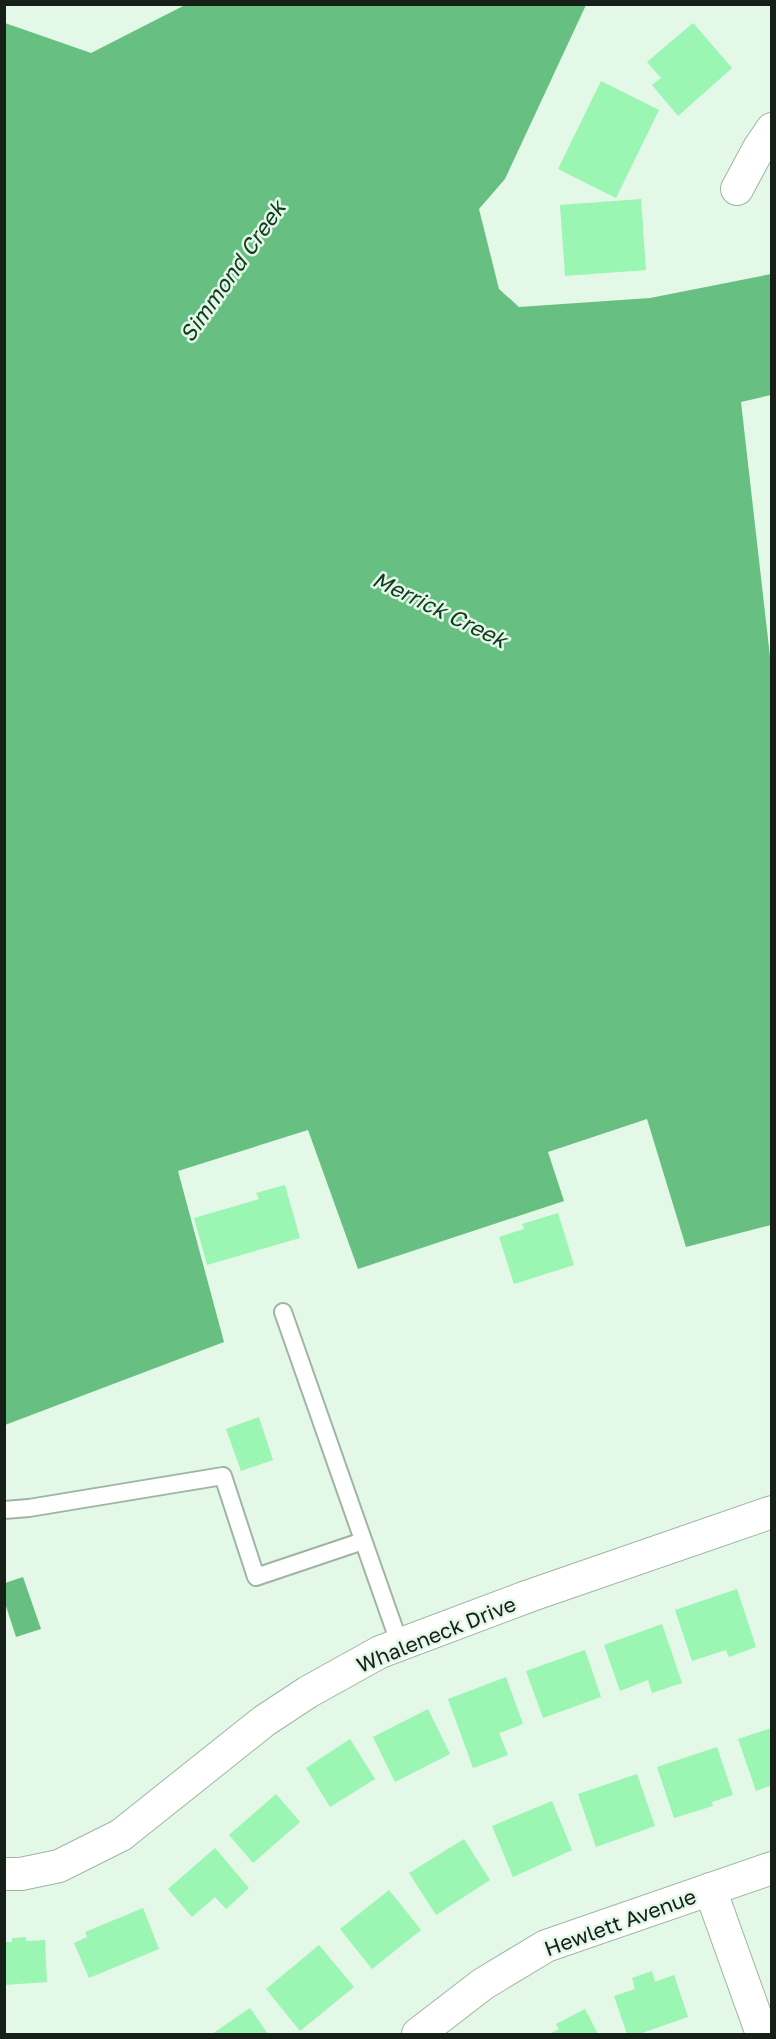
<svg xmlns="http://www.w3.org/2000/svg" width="776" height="2039" viewBox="0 0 776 2039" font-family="'Golos Text',sans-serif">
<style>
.water{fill:#67c082}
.building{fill:#9bf5b3}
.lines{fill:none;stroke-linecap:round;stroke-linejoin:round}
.lane-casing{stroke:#a0b4a4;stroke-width:20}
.street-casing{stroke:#a0b4a4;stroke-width:34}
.lane{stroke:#fff;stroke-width:16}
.street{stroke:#fff;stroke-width:32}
.labels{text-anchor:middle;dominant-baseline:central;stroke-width:5;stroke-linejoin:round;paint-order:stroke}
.street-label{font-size:21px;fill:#171f19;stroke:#e3f8e7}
.water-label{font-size:22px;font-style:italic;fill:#12381e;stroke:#e3f8e7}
</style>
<rect width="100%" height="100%" fill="#e3f8e7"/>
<g class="water">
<path d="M185,5h401l-81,174 -26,30 20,80 20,18 131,-9 121,-24v121l-30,7 31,272 -1,551 -85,22 -39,-128 -99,33 16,49 -206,68 -50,-139 -130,41 46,171 -219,83v-1402l86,30z"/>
<path d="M23,1577l18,52 -25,8 -11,-34v-20z"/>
</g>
<g class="building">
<path d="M693,23l39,45 -54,48 -26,-31 9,-7 -14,-16z"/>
<path d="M601,81l58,29 -43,88 -58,-29z"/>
<path d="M641,199l5,71 -81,6 -5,-71z"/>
<path d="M285,1185l15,53 -93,27 -13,-47 65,-19 -3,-6z"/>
<path d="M558,1213l16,52 -60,19 -15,-47 25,-8 -2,-5z"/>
<path d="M259,1417l14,43 -32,11 -15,-42z"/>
<path d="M737,1589l19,58 -27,10 -3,-7 -34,11 -17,-51z"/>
<path d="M662,1624l20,59 -30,10 -4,-13 -28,11 -16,-46z"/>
<path d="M585,1650l16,47 -58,21 -17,-47z"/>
<path d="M506,1677l17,47 -24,9 9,22 -35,13 -25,-69z"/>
<path d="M428,1709l22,45 -55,28 -22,-45z"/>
<path d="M772,1728v57l-16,6 -18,-52z"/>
<path d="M350,1739l25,40 -45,28 -24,-39z"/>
<path d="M717,1747l16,48 -21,7 1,4 -39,12 -17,-51z"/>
<path d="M637,1774l18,52 -59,21 -18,-53z"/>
<path d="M276,1794l24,28 -47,41 -24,-28z"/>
<path d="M552,1801l20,49 -59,27 -21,-51z"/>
<path d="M464,1839l26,41 -54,35 -27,-42z"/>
<path d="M215,1848l34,40 -23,21 -11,-12 -23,20 -24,-28z"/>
<path d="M389,1890l32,40 -49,39 -32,-40z"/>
<path d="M143,1908l16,41 -70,29 -15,-35 13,-6 -2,-5z"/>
<path d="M26,1937v4l19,-1 2,42 -43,3v-43h8v-4z"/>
<path d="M319,1945l35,42 -54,44 -34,-42z"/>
<path d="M652,1971l3,11 19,-7 14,42 -49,17h-12l-13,-38 21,-7 -3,-11z"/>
<path d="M250,2008l18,26h-56z"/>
<path d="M585,2009l13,25h-49l10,-5 -3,-5z"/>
</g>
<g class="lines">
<defs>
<g id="lane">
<path d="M283,1312l117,333"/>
<path d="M4,1510l25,-2 194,-32 33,101 107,-36"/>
</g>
<g id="street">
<path d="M737,189l22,-41 13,-19"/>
<path d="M4,1874h17l38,-8 62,-31 143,-114 44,-29 72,-40 149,-56 243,-84"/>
<path d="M710,1889l52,145"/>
<path d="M418,2034l65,-50 63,-38 226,-78"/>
</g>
</defs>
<use href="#lane" class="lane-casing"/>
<use href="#street" class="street-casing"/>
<use href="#lane" class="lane"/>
<use href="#street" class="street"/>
</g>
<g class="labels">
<g class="street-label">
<text transform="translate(436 1634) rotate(-22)">Whaleneck Drive</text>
<text transform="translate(620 1922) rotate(-20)">Hewlett Avenue</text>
</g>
<g class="water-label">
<text transform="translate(232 271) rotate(-55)">Simmond Creek</text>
<text transform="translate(440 609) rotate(26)">Merrick Creek</text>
</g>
</g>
<rect width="776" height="2039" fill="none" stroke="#171f19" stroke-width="12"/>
</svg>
